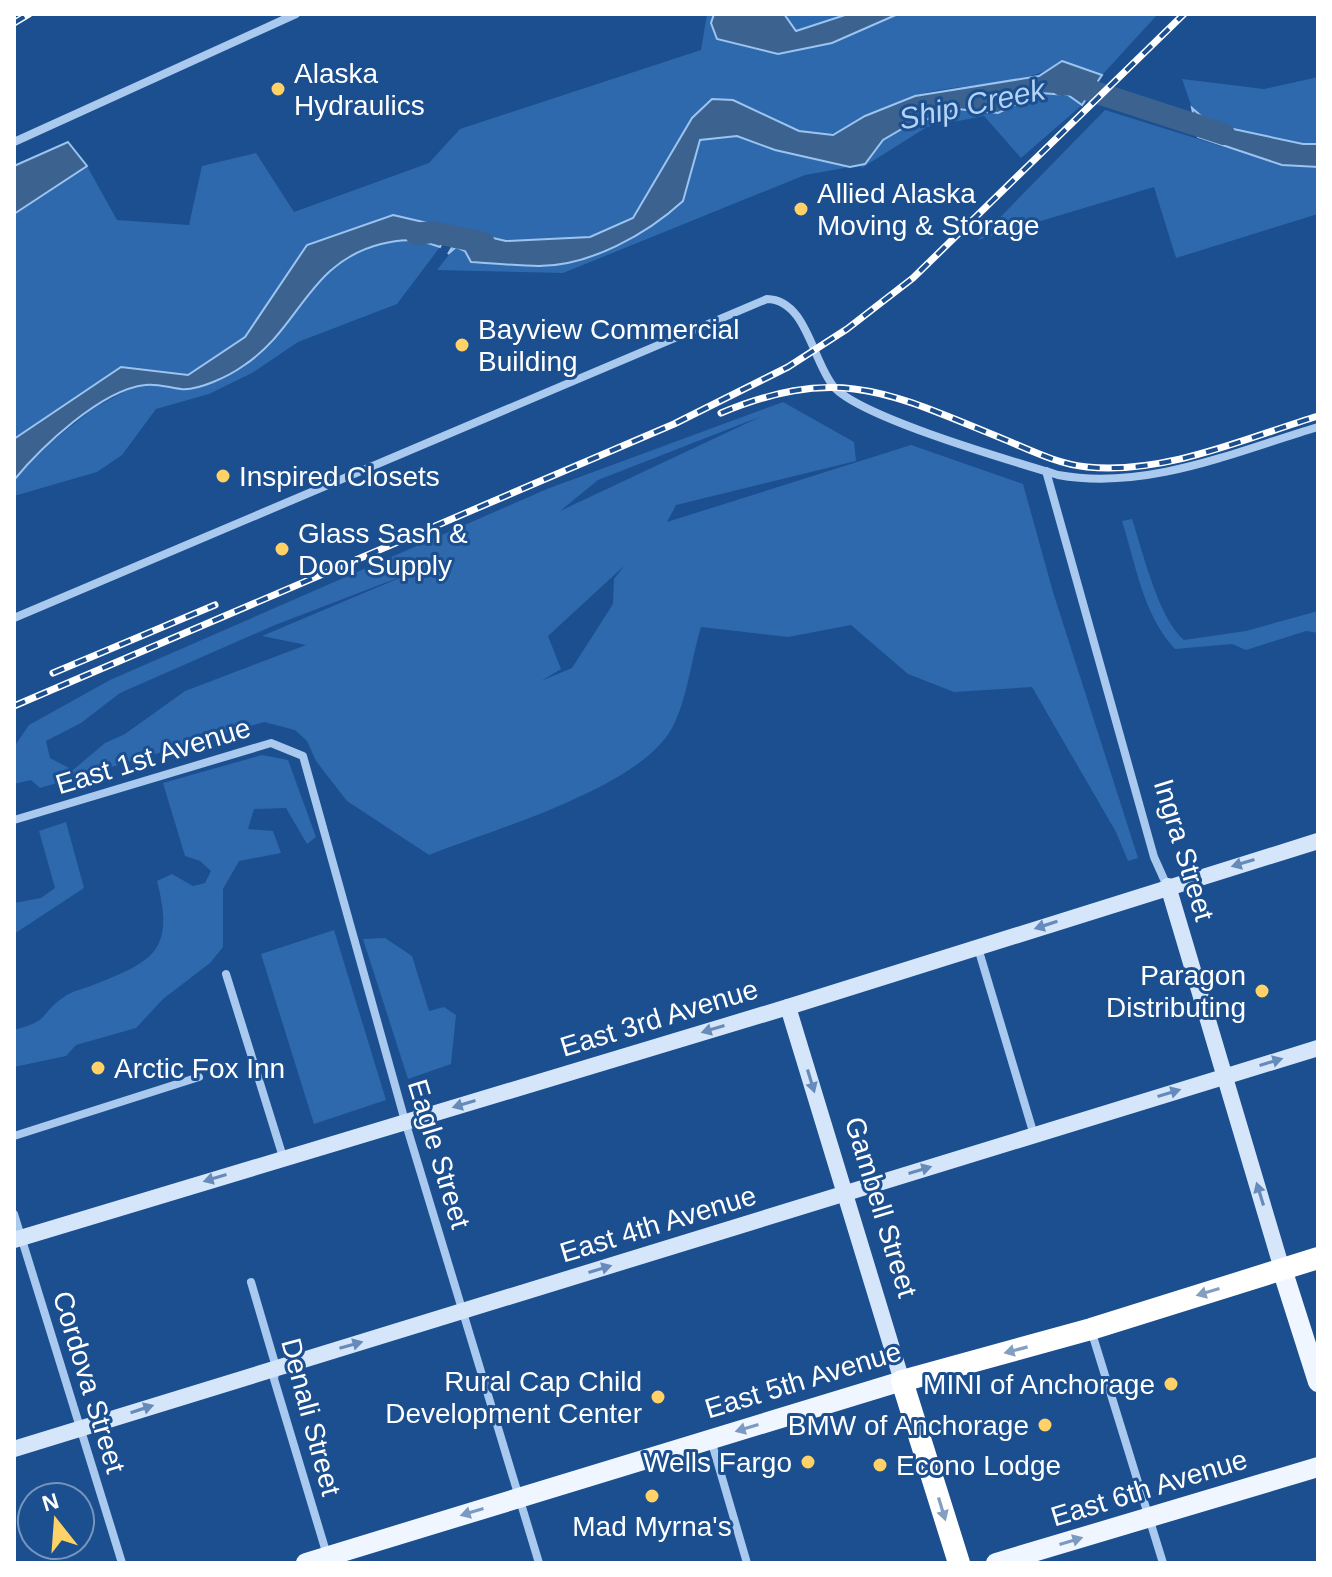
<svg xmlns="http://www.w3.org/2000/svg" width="1332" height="1577" viewBox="0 0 1332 1577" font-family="Arial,sans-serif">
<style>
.green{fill:#2e69ad;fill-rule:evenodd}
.water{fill:#3c6290;stroke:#9cc4f0;stroke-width:2}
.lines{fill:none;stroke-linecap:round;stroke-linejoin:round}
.river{stroke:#3c6290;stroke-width:22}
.street{stroke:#a9c9ee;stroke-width:8}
.secondary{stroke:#d6e6fa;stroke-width:16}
.primary{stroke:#f0f6ff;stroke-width:20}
.highway{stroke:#fff;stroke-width:22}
.rail-casing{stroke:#fff;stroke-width:7}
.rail{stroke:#1b4f8f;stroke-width:4;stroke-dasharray:12;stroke-linecap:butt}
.oneway{fill:#668bba}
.oneway2{fill:#829ec1}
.oneway3{fill:#7b9ac1}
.poi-dot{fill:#ffd166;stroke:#1b4f8f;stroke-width:3}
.labels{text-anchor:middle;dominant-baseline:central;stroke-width:6;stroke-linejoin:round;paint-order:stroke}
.poi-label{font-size:28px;fill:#fff;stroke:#1b4f8f;text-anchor:start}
.street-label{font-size:28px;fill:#fff;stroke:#1b4f8f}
.water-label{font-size:30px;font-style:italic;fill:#b5d3f5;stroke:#1b4f8f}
</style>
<rect width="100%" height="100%" fill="#1b4f8f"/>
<g class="green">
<path d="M707,14h451l-56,61 -40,-13c-44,28 -99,19 -148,34 -18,6 -74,38 -83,38 -34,2 -70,-18 -98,-34l-75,82 -25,36 -43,19 -84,4 -113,-26 -86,30 -62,92 -57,38 -67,-8 -107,72v-225l73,-48 30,54 72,5 13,-59 54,-13 38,59 135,-49 31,-34 241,-79z"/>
<path d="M1318,77v67h-15l-94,-20 -17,-16 -10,-29 82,10z"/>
<path d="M1039,93l29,2 14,10 -61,53 -37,-42 -57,11 -67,42 23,-29 24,-14 50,-17 41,4z"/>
<path d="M1105,110l177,55 36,2v47l-142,44 -22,-71 -176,53z"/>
<path d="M737,136l38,14 75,17 -45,8 -242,98 -126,-3 18,-23 10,4 6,11 71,4 66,-16 83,-76 3,-20 6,-14z"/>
<path d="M401,239h18l21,8 -43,57 -99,38 -46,31 -43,21 -53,15 -34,46 -25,17 -83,24v-16l18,-23 62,-49 39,-21 16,-3 36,6 57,-23 88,-100 25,-17z"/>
<path d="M783,402l71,40 2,19 -180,44 -9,17 244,-77 112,39 30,108 85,266 -10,3 -12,-29 -84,-145 -78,5 -46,-18 -57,-49 -63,12 -87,-10c-9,29 -14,74 -29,101 -32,60 -180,102 -243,127l-82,-54 -31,-40 -9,-20 -12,-11 -31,-8 -224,66 -9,-8 -17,4v-37l15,-22 81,-45 437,-191zM762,416l-202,95 38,-31zM624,566l-10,13 -1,25 -41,64 -31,13 20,-12 -13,-33zM416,571l-154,65 44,9 -121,46 -60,43 -20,9 -32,27 -23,-12 -4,-17 35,-18 39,-30 155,-68z"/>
<path d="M1132,519c11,33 26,99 52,121l62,-9 72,-20v22l-12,-2 -60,19 -14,-6 -57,5c-32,-34 -39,-84 -53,-128z"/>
<path d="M262,755l26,5 28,77 -9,7 -21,-36 -32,1 -6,20 25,2 8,22 -42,8 -16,28v58l-13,16 -47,36 -27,29 -60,17 -10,11 -52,11v-37c38,-10 24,-15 50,-33 7,-6 20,-8 29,-12 61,-24 82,-34 64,-104l15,-7 21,12 12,-3 6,-12 -11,-10 -15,-5 -22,-73z"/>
<path d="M66,822l18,66 -70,46v-31l27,-5 14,-10 -16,-57z"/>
<path d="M334,930l52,170 -72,24 -53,-170z"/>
<path d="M385,938l27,18 17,55 15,-4 12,8 -5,49 -43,15 -45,-140z"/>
</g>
<g class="water">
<path d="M714,14h70l12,17 52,-17h50l-66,29 -54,11 -61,-15 -6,-16z"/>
<path d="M1062,61l40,14 -20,30 -14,-10 -28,-2 -42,20 -41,-4 -50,17 -24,14 -18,24 -15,3 -75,-17 -38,-14 -37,4 -17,61c-36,33 -93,65 -144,65 -23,0 -46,-3 -68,-4l-6,-11 -9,-4 -8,7 14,-23 44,10 84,-4 43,-19 59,-100 20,-19 21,1 66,31 34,4 32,-19 50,-20 124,-20z"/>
<path d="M1192,108l18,16 93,20h15v23l-36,-2 -84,-28z"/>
<path d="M68,142l19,24 -73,48v-48z"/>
<path d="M393,215l56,13 -9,19c-22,-8 -36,-9 -59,-3 -74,19 -80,84 -138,122 -14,10 -45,25 -62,23 -12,-1 -24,-6 -36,-4 -44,5 -104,62 -131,95v-41l107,-72 67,8 57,-38 62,-92z"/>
</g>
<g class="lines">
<g class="river">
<path d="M1062,85l8,-1 154,50"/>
<path d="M416,234l16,-2 52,11"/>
</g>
<g class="street">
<path d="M14,142l282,-128"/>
<path d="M1046,471l108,386 13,29"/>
<path d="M14,618l753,-319c40,1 45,62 67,88 28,31 178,74 224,88 89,16 176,-23 260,-48"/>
<path d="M14,820l257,-77 32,13 102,365 134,442"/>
<path d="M978,948l56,187"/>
<path d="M226,974l57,183"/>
<path d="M14,1136l185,-59"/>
<path d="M14,1214l108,349"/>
<path d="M251,1282l25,85 -2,12 53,176"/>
<path d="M1091,1330l72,233"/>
<path d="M711,1440l36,123"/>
</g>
<g class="secondary">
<path d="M1168,886l114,383"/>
<path d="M788,1007l114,374"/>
<path d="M14,1240l774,-233 530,-166"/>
<path d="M14,1449l1304,-401"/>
</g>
<g class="primary">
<path d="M1282,1269l36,113"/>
<path d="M306,1563l596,-182"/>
<path d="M996,1563l322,-96"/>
</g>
<path class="highway" d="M959,1563l-57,-182 189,-52 227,-71"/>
<defs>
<g id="rail">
<path d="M14,23l15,-9"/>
<path d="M721,413c118,-49 169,-20 280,25 27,11 56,26 86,29 77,8 159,-29 231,-51"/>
<path d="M53,673l162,-68"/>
<path d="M14,706l660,-282 114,-57 59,-38 66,-51 271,-264"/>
</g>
</defs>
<use href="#rail" class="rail-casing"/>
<use href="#rail" class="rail"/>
</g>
<defs><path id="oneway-solid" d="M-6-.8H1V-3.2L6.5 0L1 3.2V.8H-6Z" transform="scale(2)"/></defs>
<g class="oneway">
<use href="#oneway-solid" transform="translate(1243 863) rotate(163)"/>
<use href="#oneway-solid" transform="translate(1046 925) rotate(162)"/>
<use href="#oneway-solid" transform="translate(713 1029) rotate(163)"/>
<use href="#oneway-solid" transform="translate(1271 1062) rotate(-17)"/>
<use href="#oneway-solid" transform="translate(811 1081) rotate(73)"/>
<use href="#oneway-solid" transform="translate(1169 1093) rotate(-17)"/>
<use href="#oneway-solid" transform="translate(464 1104) rotate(163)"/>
<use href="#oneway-solid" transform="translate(920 1170) rotate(-17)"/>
<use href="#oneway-solid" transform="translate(215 1178) rotate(163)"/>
<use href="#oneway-solid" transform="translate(1260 1194) rotate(-107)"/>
<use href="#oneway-solid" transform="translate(600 1269) rotate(-17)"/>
<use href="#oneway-solid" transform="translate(351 1345) rotate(-16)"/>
<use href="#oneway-solid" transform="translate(142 1409) rotate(-18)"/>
</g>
<g class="oneway2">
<use href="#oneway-solid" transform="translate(1208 1292) rotate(163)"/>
<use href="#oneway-solid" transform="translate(1016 1350) rotate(165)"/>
<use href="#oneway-solid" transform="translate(942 1509) rotate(73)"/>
</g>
<g class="oneway3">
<use href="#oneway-solid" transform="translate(747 1428) rotate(163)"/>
<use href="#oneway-solid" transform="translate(472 1512) rotate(163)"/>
<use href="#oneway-solid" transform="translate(1071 1541) rotate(-17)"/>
</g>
<g class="poi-dot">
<circle cx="278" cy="89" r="8"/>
<circle cx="801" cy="209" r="8"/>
<circle cx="462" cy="345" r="8"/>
<circle cx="223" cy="476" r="8"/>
<circle cx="282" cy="549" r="8"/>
<circle cx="1262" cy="991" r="8"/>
<circle cx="98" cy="1068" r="8"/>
<circle cx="1171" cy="1384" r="8"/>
<circle cx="658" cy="1397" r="8"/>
<circle cx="1045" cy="1425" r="8"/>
<circle cx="808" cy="1462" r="8"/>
<circle cx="880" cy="1465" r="8"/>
<circle cx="652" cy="1496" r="8"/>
</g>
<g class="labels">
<g class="poi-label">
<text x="294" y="73">Alaska<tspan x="294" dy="32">Hydraulics</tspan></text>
<text x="817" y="193">Allied Alaska<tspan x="817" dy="32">Moving &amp; Storage</tspan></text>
<text x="478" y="329">Bayview Commercial<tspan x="478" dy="32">Building</tspan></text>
<text x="239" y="476">Inspired Closets</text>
<text x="298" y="533">Glass Sash &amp;<tspan x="298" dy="32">Door Supply</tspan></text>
<text x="1246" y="975" text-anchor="end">Paragon<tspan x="1246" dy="32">Distributing</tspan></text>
<text x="114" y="1068">Arctic Fox Inn</text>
<text x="642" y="1381" text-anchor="end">Rural Cap Child<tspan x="642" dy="32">Development Center</tspan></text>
<text x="1155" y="1384" text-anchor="end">MINI of Anchorage</text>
<text x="1029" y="1425" text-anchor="end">BMW of Anchorage</text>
<text x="792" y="1462" text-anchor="end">Wells Fargo</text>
<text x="896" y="1465">Econo Lodge</text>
<text x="652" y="1526" text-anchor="middle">Mad Myrna's</text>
</g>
<g class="street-label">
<text transform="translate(153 756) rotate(-17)">East 1st Avenue</text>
<text transform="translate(1184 850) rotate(73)">Ingra Street</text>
<text transform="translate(659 1018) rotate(-17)">East 3rd Avenue</text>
<text transform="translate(439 1154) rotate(73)">Eagle Street</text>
<text transform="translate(881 1207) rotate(73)">Gambell Street</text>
<text transform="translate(658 1224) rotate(-17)">East 4th Avenue</text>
<text transform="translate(803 1380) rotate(-17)">East 5th Avenue</text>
<text transform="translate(89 1382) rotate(73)">Cordova Street</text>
<text transform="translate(311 1417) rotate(75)">Denali Street</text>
<text transform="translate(1149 1488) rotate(-17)">East 6th Avenue</text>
</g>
<g class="water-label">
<text transform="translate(972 104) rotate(-12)">Ship Creek</text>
</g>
</g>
<rect width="1332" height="1577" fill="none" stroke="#ffffff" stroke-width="32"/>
<g transform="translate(56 1521) rotate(343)"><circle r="38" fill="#1b4f8f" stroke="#7695bc" stroke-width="2"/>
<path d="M0-6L14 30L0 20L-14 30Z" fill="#ffd166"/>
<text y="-12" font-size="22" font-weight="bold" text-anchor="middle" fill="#ffffff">N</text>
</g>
</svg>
